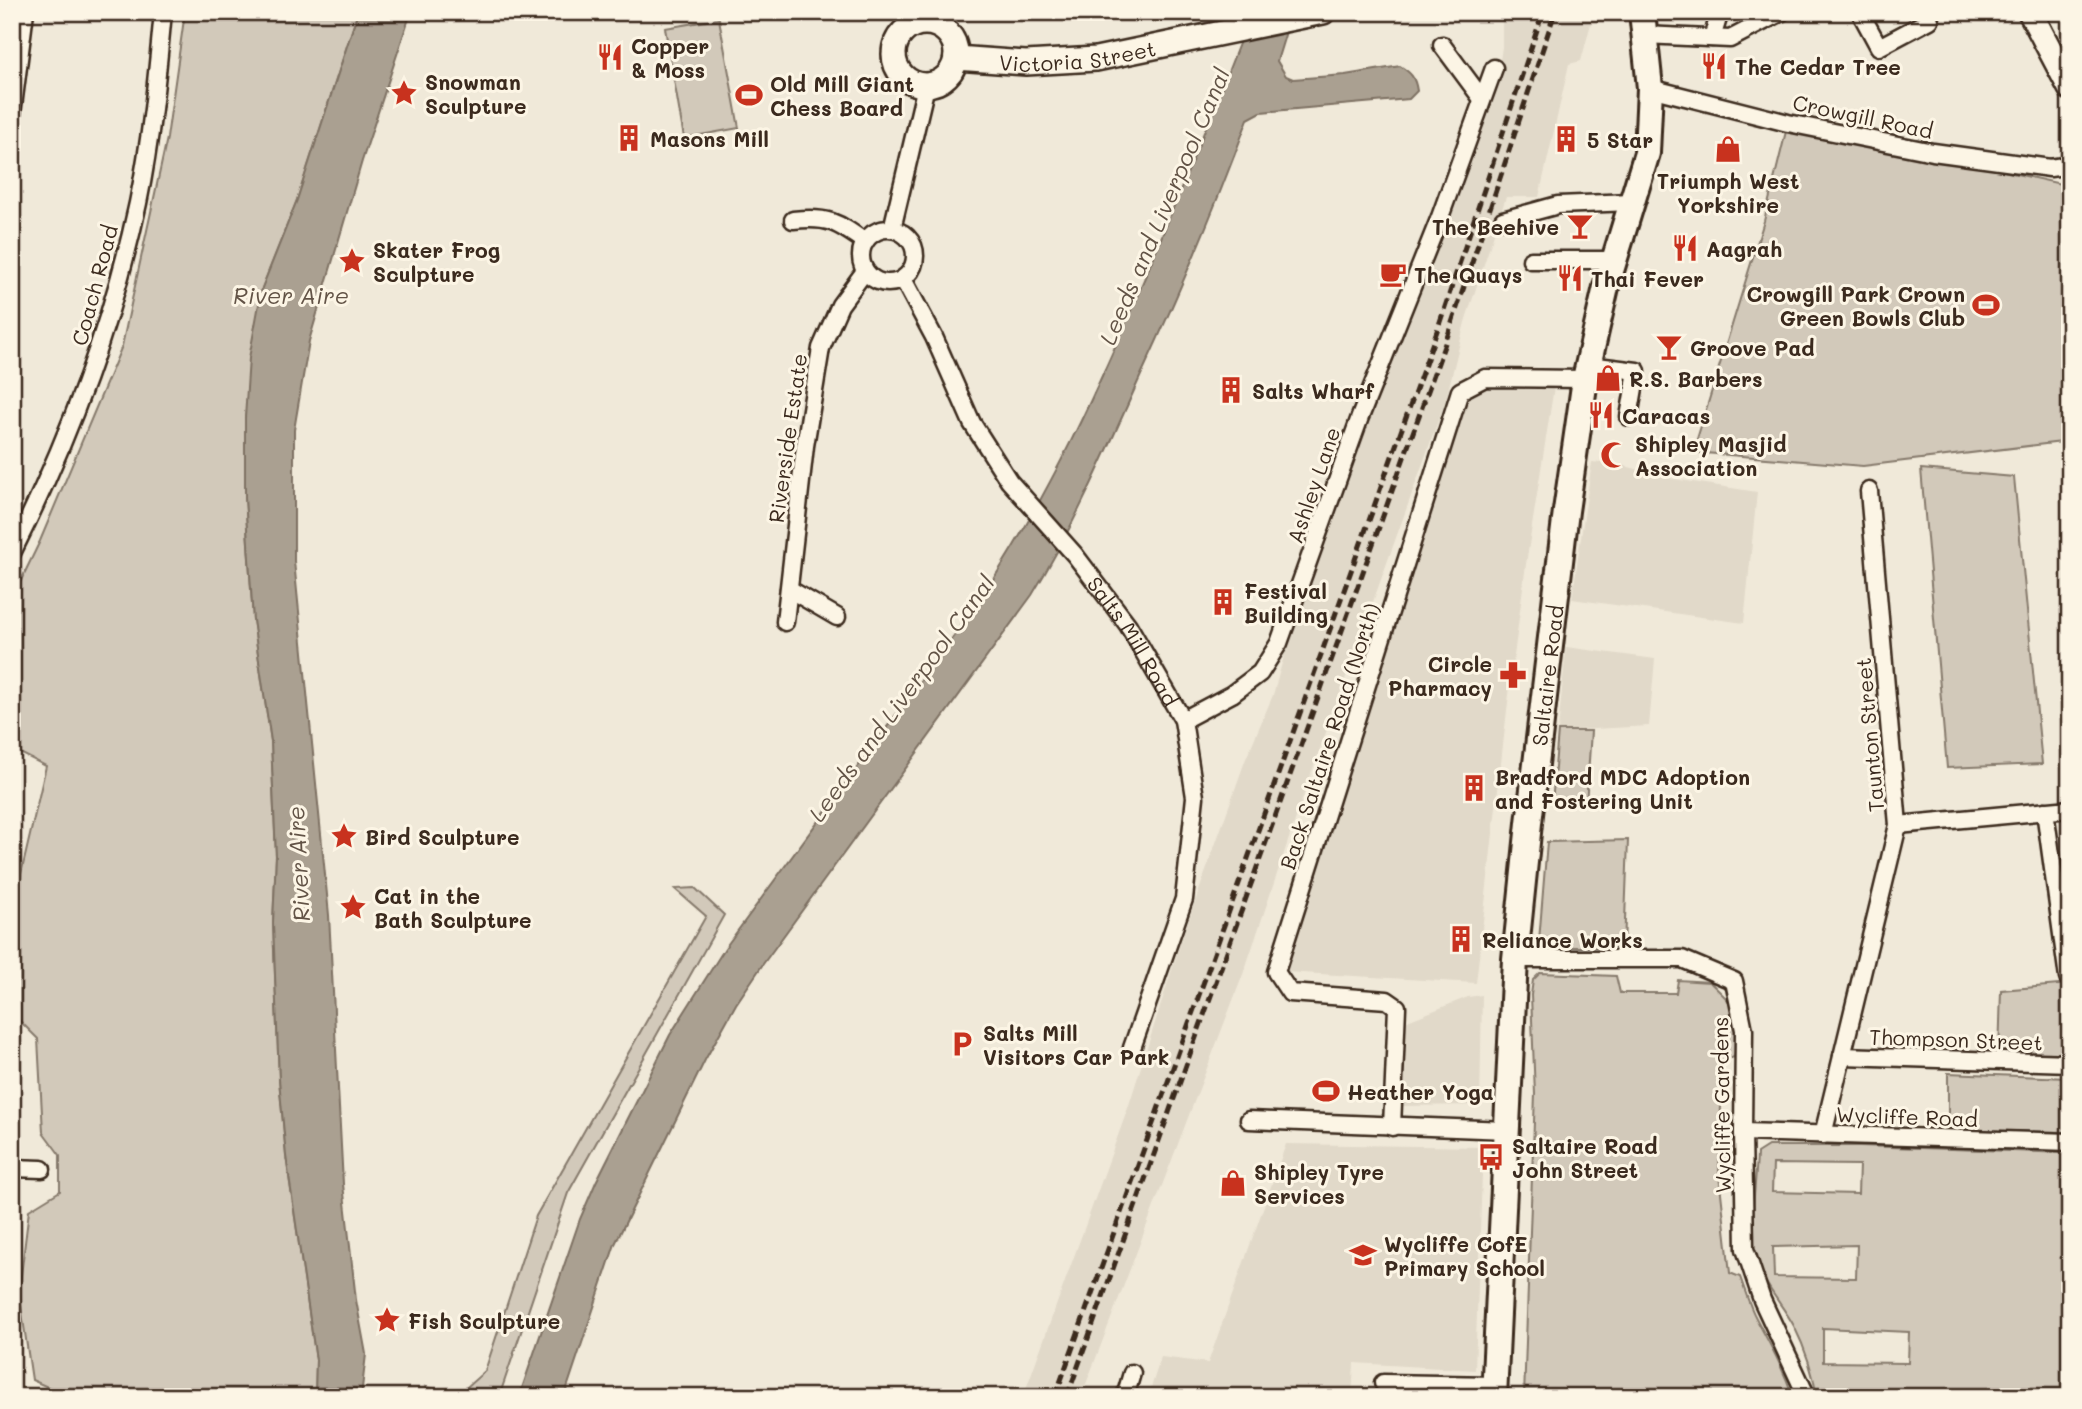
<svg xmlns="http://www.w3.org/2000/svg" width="2082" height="1409" viewBox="0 0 2082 1409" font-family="Mali,sans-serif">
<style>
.built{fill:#e1d9c9}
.green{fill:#d2c9ba;stroke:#867a6c;stroke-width:2;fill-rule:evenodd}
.water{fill:#aaa091;stroke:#7e7163;stroke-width:2}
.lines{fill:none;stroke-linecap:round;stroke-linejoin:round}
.street-casing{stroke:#3b2a1e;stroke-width:21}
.secondary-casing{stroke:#3b2a1e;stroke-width:28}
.primary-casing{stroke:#3b2a1e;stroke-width:30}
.street{stroke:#fcf5e5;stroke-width:16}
.secondary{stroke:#fcf5e5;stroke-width:23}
.primary{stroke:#fcf5e5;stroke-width:24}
.rail{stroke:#3b2a1e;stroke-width:5;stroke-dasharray:10 5;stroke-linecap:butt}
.labels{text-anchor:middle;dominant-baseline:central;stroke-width:6;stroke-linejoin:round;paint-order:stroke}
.poi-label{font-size:21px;font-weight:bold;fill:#3b2a1e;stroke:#fcf5e5;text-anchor:start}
.street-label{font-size:21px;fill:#3b2a1e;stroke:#fcf5e5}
.water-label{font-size:23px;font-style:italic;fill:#625346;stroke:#fcf5e5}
</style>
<rect width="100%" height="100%" fill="#f0e9d9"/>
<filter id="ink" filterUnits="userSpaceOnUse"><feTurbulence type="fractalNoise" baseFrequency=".0143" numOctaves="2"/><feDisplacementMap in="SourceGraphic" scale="14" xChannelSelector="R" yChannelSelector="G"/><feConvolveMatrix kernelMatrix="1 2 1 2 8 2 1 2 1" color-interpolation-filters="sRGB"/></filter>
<g filter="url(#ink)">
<g class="built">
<path d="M1502,12h92l-13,49 -12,3 -30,133h-33l-41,125 -19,77 -139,386 -62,184 -164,428h-58l105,-289 52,-164 65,-183 28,-66 16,-57 81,-227 40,-97 85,-221 7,-46z"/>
<path d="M1480,384l74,3 -28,177 -19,146 -31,273 -191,-11 176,-570z"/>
<path d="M1592,462l29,3 53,14 83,13 -13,131 -172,-24z"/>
<path d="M1566,647l89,12 -6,67 -91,5z"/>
<path d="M1482,995l-2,110 -79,1 4,-84 63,-25z"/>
<path d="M1286,1144l197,3 -8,223 -121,-7 -2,34h-204l13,-40 47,6z"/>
</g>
<g class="green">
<path d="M185,12h173l-61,188 -35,88 -17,130v79l8,123 18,121 5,115 -3,67 6,156 7,77 30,204 -1,37h-245l-38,-17 -13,-88 10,-82 31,-19v-36l-17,-23 -5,-93 -26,-26v-100l34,-147 -34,-17v-150l28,-58 82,-195 45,-208z"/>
<path d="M719,19l20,109 -55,10 -19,-110z"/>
<path d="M1788,123l282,63v255l-207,25 -170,-14 71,-231z"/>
<path d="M1921,469l93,8 28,287 -95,4z"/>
<path d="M1558,731h33l-5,74 -34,-1z"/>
<path d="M1628,840l-4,107h-79l-6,-6 8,-99z"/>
<path d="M695,888l29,27 -156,278 -69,204h-66l-7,-10 33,7 26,-23 51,-155 170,-300 -31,-27z"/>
<path d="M1540,973l76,3 4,17h56l2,-13 32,2c7,8 18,16 23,25 7,13 4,37 1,50l-6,2 -6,9 -3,107 11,98 10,4c5,13 9,28 16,41 14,27 27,49 37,79h-269l11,-303 -4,-99 2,-15z"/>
<path d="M2070,984v72l-71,-1 2,-65z"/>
<path d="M1948,1073l120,5v54l-120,-2z"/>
<path d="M1768,1146h92l210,7v244h-253c-4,-25 -12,-49 -23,-71 -13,-24 -33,-43 -39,-71 -6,-32 1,-69 2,-102zM1773,1164l86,1 -1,29 -86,-2zM1857,1245l-1,33 -82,-1 -1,-30zM1823,1328l86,4 -1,31 -85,-1z"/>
</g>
<g class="water">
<path d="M358,12h53l-49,149 -53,180 -15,89v131l35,354 14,269 13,116 10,54 -5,43h-46l1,-37 -30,-204 -7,-77 -6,-156 3,-67 -5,-115 -18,-121 -8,-123v-79l4,-60 13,-70 35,-88z"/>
<path d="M1251,12h41l-15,49 9,15 7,3 52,-4 55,-9c11,7 15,11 17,25l-8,8 -148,13 -13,7c-32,87 -68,172 -107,256 -34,75 -66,150 -109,220l-269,369 -27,40 -31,56 -90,184 -51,153h-45l61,-178 16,-37 74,-147 55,-87 247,-337c76,-110 130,-230 181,-353 33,-82 67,-163 98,-246z"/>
</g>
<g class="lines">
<defs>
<g id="street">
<path d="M1860,12l19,35 51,-27"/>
<path d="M1644,35l86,4 52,-27"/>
<path d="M1712,38l8,-26"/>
<path d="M1442,45l40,54"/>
<path d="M1650,88l138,35 145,29 117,16 20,-3"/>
<path d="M12,114l13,-102"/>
<path d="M793,220c35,-4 44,2 72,22"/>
<path d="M1503,220l55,-15 73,-3"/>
<path d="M892,229l34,-143"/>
<circle cx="888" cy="256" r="27"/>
<path d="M1531,260h83"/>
<path id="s1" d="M903,279l31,58 38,86 37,58 66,74 53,70 55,95 12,77 -11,102 -52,149"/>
<path d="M1589,365l48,6 -8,46"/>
<path d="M12,553c56,-112 100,-228 126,-350 13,-63 19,-127 25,-191"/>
<path d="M789,589l48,28"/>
<path d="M785,622l20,-176 16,-98 19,-43 25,-34"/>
<path d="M1183,720l49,-26 28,-21 19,-30 81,-226 80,-200 54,-149"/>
<path d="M2045,811l23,167"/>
<path d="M1898,825l172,-16"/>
<path d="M1515,959h167l52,22 10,49 -1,102 2,117 17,51 45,97"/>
<path d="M1842,1056l228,7"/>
<path d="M1249,1120l258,10"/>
<path d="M1392,1127l5,-120 -10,-7 -97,-7 -14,-21 184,-581 25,-13 100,1"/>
<path d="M1743,1132l327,10"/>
<path d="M1823,1135l75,-310 -29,-334"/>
<path d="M12,1168l30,1"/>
<path d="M1383,1383l112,2"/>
<path d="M1125,1397l7,-24"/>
</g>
<g id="secondary">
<path d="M2030,12l40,76"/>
<circle cx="925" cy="54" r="31"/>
<path id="s2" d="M956,58l70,5 70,-4 227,-47"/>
</g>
<g id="primary">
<path id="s3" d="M1494,1397l21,-438 14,-136 37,-312 19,-132 21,-92 41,-134 3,-65 -8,-76"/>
</g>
</defs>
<use href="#street" class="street-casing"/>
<use href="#secondary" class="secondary-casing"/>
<use href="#primary" class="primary-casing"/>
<use href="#street" class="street"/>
<use href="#secondary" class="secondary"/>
<use href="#primary" class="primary"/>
<g class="rail">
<path d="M1055,1397l383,-1069 105,-316"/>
<path d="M1067,1397l382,-1065 106,-320"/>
</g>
</g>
</g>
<defs>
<symbol id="restaurant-bare" viewBox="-9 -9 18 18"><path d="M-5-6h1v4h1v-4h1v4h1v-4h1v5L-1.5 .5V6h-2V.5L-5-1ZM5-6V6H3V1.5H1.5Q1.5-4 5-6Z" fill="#c8321e" stroke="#fcf5e5" stroke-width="2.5" paint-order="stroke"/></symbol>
<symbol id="sight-bare" viewBox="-9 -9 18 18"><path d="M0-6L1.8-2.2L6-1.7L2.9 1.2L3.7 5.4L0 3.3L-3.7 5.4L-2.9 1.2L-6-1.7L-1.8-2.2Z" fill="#c8321e" stroke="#fcf5e5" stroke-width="2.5" paint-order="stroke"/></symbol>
<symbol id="stadium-bare" viewBox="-9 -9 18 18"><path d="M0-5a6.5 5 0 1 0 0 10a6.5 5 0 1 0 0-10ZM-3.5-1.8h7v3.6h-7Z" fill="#c8321e" stroke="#fcf5e5" stroke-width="2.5" paint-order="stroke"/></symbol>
<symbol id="building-bare" viewBox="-9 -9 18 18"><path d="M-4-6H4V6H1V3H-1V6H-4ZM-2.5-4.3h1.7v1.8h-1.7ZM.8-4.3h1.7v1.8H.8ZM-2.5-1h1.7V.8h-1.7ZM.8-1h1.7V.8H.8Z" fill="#c8321e" stroke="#fcf5e5" stroke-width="2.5" paint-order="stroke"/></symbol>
<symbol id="shop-bare" viewBox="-9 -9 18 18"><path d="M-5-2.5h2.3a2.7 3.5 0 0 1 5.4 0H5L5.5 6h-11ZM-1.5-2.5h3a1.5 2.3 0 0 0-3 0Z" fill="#c8321e" stroke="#fcf5e5" stroke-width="2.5" paint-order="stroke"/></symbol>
<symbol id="bar-bare" viewBox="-9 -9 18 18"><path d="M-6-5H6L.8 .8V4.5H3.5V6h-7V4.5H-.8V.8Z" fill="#c8321e" stroke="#fcf5e5" stroke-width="2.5" paint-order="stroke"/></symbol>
<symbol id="cafe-bare" viewBox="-9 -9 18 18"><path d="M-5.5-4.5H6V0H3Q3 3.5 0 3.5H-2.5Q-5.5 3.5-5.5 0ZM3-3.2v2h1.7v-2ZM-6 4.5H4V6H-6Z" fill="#c8321e" stroke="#fcf5e5" stroke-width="2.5" paint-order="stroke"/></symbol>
<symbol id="mosque-bare" viewBox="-9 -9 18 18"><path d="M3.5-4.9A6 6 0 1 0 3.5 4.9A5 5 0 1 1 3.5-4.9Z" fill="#c8321e" stroke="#fcf5e5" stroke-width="2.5" paint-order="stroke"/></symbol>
<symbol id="pharmacy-bare" viewBox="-9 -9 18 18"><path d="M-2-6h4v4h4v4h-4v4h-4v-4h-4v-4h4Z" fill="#c8321e" stroke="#fcf5e5" stroke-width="2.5" paint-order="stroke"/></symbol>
<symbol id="parking-bare" viewBox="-9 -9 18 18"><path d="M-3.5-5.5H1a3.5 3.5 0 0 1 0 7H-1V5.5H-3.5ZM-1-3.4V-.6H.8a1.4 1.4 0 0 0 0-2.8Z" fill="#c8321e" stroke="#fcf5e5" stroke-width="2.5" paint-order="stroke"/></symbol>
<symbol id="bus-bare" viewBox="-9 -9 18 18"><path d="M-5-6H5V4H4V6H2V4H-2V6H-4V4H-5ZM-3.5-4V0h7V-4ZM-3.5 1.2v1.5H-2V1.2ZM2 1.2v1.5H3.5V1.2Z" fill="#c8321e" stroke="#fcf5e5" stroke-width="2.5" paint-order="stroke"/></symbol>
<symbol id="school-bare" viewBox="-9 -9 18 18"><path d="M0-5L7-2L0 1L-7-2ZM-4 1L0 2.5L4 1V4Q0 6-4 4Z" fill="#c8321e" stroke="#fcf5e5" stroke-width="2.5" paint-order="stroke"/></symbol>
</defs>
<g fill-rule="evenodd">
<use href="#restaurant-bare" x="591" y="38" width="38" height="38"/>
<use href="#restaurant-bare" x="1695" y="47" width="38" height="38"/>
<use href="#sight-bare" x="385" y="74" width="38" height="38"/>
<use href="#stadium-bare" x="730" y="76" width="38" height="38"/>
<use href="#building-bare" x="610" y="119" width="38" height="38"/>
<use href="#building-bare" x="1547" y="120" width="38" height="38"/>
<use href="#shop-bare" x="1709" y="130" width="38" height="38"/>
<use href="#bar-bare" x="1561" y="207" width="38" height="38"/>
<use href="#restaurant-bare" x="1666" y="229" width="38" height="38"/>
<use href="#sight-bare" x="333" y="242" width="38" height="38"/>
<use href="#cafe-bare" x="1374" y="255" width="38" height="38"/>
<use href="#restaurant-bare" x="1551" y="259" width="38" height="38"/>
<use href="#stadium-bare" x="1967" y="286" width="38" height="38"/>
<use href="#bar-bare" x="1650" y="328" width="38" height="38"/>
<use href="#shop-bare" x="1589" y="359" width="38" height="38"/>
<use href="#building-bare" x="1212" y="371" width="38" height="38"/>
<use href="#restaurant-bare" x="1582" y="396" width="38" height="38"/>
<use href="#mosque-bare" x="1595" y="436" width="38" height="38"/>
<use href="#building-bare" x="1204" y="583" width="38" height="38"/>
<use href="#pharmacy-bare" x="1494" y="656" width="38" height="38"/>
<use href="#building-bare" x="1455" y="769" width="38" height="38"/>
<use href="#sight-bare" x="325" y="817" width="38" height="38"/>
<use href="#sight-bare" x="334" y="888" width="38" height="38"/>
<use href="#building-bare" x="1442" y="920" width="38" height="38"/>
<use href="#parking-bare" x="943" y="1025" width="38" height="38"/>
<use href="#stadium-bare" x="1307" y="1072" width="38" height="38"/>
<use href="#bus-bare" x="1472" y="1138" width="38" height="38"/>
<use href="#shop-bare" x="1214" y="1164" width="38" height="38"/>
<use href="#school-bare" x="1344" y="1236" width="38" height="38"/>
<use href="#sight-bare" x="368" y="1301" width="38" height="38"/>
</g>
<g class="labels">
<g class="poi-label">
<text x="631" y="45">Copper<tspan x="631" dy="24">&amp; Moss</tspan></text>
<text x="1735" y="66">The Cedar Tree</text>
<text x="425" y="81">Snowman<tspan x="425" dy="24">Sculpture</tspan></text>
<text x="770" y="83">Old Mill Giant<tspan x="770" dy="24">Chess Board</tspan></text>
<text x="650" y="138">Masons Mill</text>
<text x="1587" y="139">5 Star</text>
<text x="1728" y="180" text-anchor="middle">Triumph West<tspan x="1728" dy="24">Yorkshire</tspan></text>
<text x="1559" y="226" text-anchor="end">The Beehive</text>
<text x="1706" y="248">Aagrah</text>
<text x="373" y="249">Skater Frog<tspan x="373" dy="24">Sculpture</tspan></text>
<text x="1414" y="274">The Quays</text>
<text x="1591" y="278">Thai Fever</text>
<text x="1965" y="293" text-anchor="end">Crowgill Park Crown<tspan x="1965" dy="24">Green Bowls Club</tspan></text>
<text x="1690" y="347">Groove Pad</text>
<text x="1629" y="378">R.S. Barbers</text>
<text x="1252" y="390">Salts Wharf</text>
<text x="1622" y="415">Caracas</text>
<text x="1635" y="443">Shipley Masjid<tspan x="1635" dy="24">Association</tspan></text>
<text x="1244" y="590">Festival<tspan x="1244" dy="24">Building</tspan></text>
<text x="1492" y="663" text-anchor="end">Circle<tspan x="1492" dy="24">Pharmacy</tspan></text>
<text x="1495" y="776">Bradford MDC Adoption<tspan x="1495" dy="24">and Fostering Unit</tspan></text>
<text x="365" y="836">Bird Sculpture</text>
<text x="374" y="895">Cat in the<tspan x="374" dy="24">Bath Sculpture</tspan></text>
<text x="1482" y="939">Reliance Works</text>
<text x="983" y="1032">Salts Mill<tspan x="983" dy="24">Visitors Car Park</tspan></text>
<text x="1347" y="1091">Heather Yoga</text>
<text x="1512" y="1145">Saltaire Road<tspan x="1512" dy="24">John Street</tspan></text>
<text x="1254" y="1171">Shipley Tyre<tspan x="1254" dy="24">Services</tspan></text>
<text x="1384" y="1243">Wycliffe CofE<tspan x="1384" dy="24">Primary School</tspan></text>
<text x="408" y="1320">Fish Sculpture</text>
</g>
<g class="street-label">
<text stroke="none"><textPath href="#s2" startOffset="122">Victoria Street</textPath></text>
<text transform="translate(1863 116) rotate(12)">Crowgill Road</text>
<text transform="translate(94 285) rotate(-75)">Coach Road</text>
<text transform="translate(787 438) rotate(-82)">Riverside Estate</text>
<text transform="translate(1313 485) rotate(-71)">Ashley Lane</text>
<text stroke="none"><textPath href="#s1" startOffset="432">Salts Mill Road</textPath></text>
<text stroke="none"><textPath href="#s3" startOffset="724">Saltaire Road</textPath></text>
<text transform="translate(1869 735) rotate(-95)">Taunton Street</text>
<text transform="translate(1329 736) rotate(-72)">Back Saltaire Road (North)</text>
<text transform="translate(1956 1039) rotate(2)">Thompson Street</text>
<text transform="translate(1721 1105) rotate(-91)">Wycliffe Gardens</text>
<text transform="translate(1907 1116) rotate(2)">Wycliffe Road</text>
</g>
<g class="water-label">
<text transform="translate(1164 206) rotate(-67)">Leeds and Liverpool Canal</text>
<text x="291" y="295">River Aire</text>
<text transform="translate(901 698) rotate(-54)">Leeds and Liverpool Canal</text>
<text transform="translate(298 864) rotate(-93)">River Aire</text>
</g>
</g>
<rect width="2082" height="1409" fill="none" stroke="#fcf5e5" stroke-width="42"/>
<rect x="21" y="21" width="2040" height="1367" fill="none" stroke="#3b2a1e" stroke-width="2.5" filter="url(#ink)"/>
</svg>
